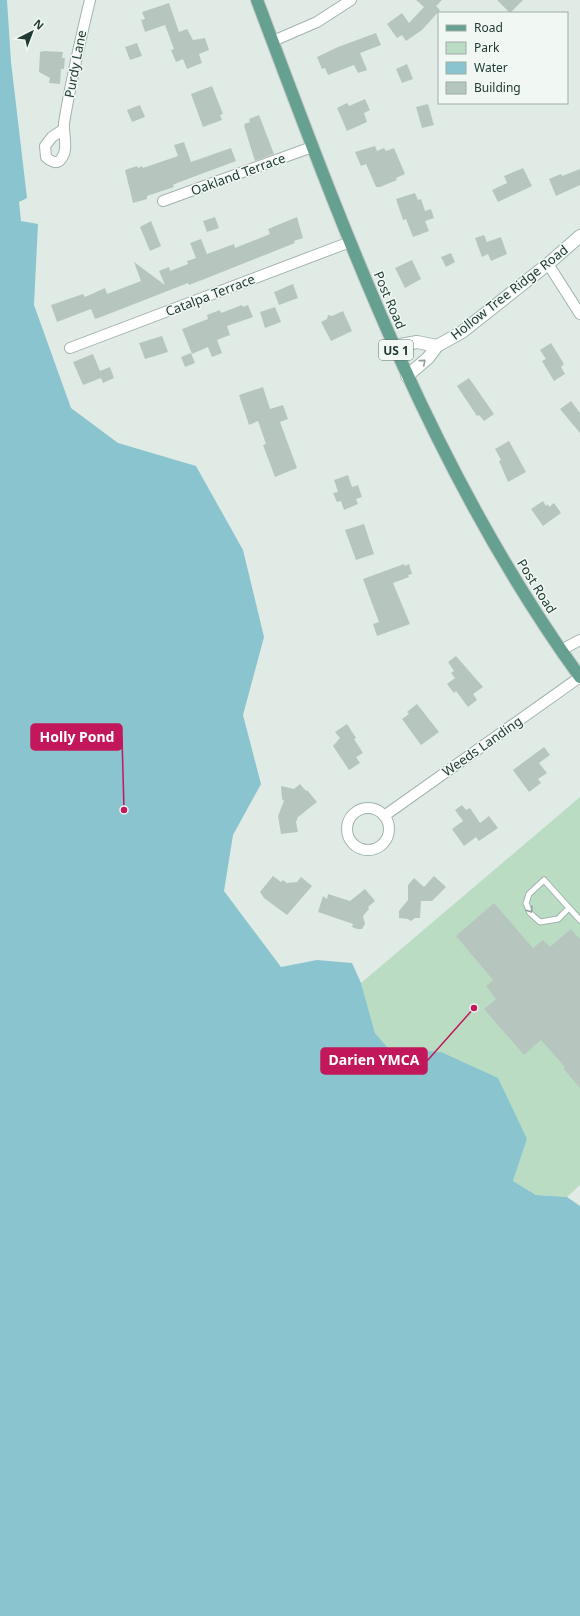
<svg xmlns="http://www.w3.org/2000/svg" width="580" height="1616" viewBox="0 0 580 1616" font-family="'Noto Sans',sans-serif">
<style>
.green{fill:#badcc3}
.water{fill:#89c4cf}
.building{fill:#b6c6bf}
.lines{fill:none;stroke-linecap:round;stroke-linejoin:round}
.service-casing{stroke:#a3b3ad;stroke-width:7}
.minor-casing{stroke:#a3b3ad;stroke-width:12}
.secondary-casing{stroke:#9fb6ae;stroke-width:14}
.primary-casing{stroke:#c1c8c6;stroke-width:14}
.service{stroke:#fff;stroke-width:5}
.minor{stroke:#fff;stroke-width:10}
.secondary{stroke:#fff;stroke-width:12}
.primary{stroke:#66a091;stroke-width:12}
.oneway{stroke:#909d9a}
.labels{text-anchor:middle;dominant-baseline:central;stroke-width:3;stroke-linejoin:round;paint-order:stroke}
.shield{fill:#f1f8f4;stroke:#5f746e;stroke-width:1}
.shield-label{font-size:12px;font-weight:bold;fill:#213b34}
.street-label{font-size:13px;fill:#213b34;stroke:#f1f8f4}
.leader{fill:none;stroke:#c2185b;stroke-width:1.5}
.callout-dot{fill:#c2185b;stroke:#f1f8f4;stroke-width:1.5}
.callout{fill:#c2185b;stroke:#c2185b;stroke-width:1.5}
.callout-label{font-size:14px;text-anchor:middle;font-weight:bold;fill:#fff}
</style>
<rect width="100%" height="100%" fill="#e0ebe6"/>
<path class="green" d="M580,797v388l-13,12 -31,-2 -23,-14 14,-42 -86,-87 -53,-4 -13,-15 -14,-50z"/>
<path class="water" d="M0,0h7l4,62 16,136 -8,4 2,19 17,3 -4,81 37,103 47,35 78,23 47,84 21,87 -21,78 18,69 -28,51 -9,56 57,76 36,-7 35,3 9,20 14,50 13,15 53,4 57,26 29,61 -14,42 23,14 31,2 13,9v410h-580z"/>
<g class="building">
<path d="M416,0h26l-6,6 4,4 -18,20 -16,11 -4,-6 -5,3 -10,-14 15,-11 7,10 15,-16z"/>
<path d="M497,0h26l-13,13z"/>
<path d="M169,3l10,29 8,-3 6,11 12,-2 4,12 -10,4 3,9 -15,6 -4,-10 -7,3 -5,-12 3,-1 -9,-24 -20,7 -4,-12 4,-1 -3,-7z"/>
<path d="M376,33l5,12 -21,8 7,17 -9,3 -4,-8 -26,10 -3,-7 -3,1 -5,-12 21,-10z"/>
<path d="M137,43l5,13 -12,4 -5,-13z"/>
<path d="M44,51l19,1 -1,6h3l-1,11h-3l-1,15 -11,-1 1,-5 -11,-6 1,-20z"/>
<path d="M407,64l6,15 -11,4 -6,-14z"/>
<path d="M212,86l11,28 -3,1 2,5 -19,7 -12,-33z"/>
<path d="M365,99l5,11 -6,3 3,9 -20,9 -10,-23 10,-5 2,3z"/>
<path d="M428,104l6,21 -12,3 -6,-21z"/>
<path d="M140,105l5,12 -13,5 -5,-12z"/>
<path d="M259,115l15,39 -19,7 -11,-35h1l-1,-2 6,-2 -1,-3z"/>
<path d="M184,142l7,20 40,-14 5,13 -59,22 -4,2 1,2 -27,9v3l-14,4 -8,-33 12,-4 1,2 4,-2 1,2 35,-12 -4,-11z"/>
<path d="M375,146l2,5 7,-3 2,3 8,-3 11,26 -9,4 1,2 -17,7h-4l-10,-23 -5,2 -6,-14z"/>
<path d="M523,168l9,18 -34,16 -6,-12 15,-7 -3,-7z"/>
<path d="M580,169v16l-24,11 -7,-17 12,-5 1,2z"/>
<path d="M415,193l3,7 3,-1 4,12 6,-2 3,9 -9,3 4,10 -16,6 -7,-18 -3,1 -7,-21z"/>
<path d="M215,217l4,11 -12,4 -4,-11z"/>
<path d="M297,217l6,21 -9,3 1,2 -93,37 -13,5 -1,-2 -87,34 -6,2 -4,-10 -34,13 -6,-17 32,-11 2,3 20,-9 2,6 34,-13 -7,-19 31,23 -6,-14 10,-4 1,4 18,-7 -1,-3 9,-3 -6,-15 11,-4 6,15 27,-10 1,4 35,-14 -2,-5z"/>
<path d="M151,221l10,25 -11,5 -10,-24z"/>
<path d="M484,235l3,7 14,-5 6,17 -16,7 -3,-7 -6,3 -7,-19z"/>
<path d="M451,253l4,9 -9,5 -5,-10z"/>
<path d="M412,260l9,19 -16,9 -10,-20z"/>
<path d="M293,284l5,14 -19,7 -5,-13z"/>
<path d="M242,305l1,2 5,-2 5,12 -26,9 3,9 -13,5 5,13 -10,4 -4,-10 -16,7 -10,-25 26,-10 -1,-4 13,-5 1,3z"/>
<path d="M275,307l6,15 -16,6 -5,-16z"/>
<path d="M343,311l9,20 -21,10 -10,-19 6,-3 1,-4 4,1z"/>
<path d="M162,336l6,16 -23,7 -6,-16z"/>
<path d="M551,343l13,21 -3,3 4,7 -11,7 -12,-20 4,-2 -6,-9z"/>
<path d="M191,353l4,10 -10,4 -4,-10z"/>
<path d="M93,354l7,17 10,-4 4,11 -11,5 -2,-5 -18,7 -10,-23z"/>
<path d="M469,378l25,36 -10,7 -5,-6 -2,1 -20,-30z"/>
<path d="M263,387l7,22 13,-4 5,14 -8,3 17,46 -22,9 -12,-32 3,-1 -8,-23 -9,4 -10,-30z"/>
<path d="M571,401l9,12v20l-20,-24z"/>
<path d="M509,441l17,31 -18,10 -9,-21 2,-1 -6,-11z"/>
<path d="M348,475l4,12 6,-2 4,12 -6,2 2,5 -14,6 -3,-9 -4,1 -4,-9 5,-1 -4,-12z"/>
<path d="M543,501l3,5 2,-2 1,3 5,-4 7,10 -18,13 -12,-17z"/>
<path d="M364,524l10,30 -18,6 -11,-30z"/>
<path d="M404,564l1,2 4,-2 3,10 -4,1 1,2 -16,6 17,41 -33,12 -4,-12 6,-2 -16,-43z"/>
<path d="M456,656l27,31 -10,7 4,6 -9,7 -12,-16 -2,2 -7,-9 8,-6 -4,-5 3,-2 -6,-9z"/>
<path d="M417,704l22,28 -18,13 -19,-26 7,-5 -2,-2z"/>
<path d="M347,724l9,14 -2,1 9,14 -7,4 4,6 -11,7 -16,-24 7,-8 -5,-6z"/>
<path d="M544,747l6,8 -11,8 8,10 -9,6 3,4 -12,9 -16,-22z"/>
<path d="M300,784l6,7 1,-1 10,12 -19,15 -2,5 2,10 -17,2 -3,-18 6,-15 -2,-2 -1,-13 13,3z"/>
<path d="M462,805l4,5 4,-2 10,15 9,-7 9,12 -19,13 -3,-4 -12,9 -12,-17 11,-8 -8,-11z"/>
<path d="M273,876l8,6 2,-2 4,3 10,-1 4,-5 11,9 -25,29 -23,-17 -4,-6z"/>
<path d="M434,876l12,11 -14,14h-11l-1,17h-5l-4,3 -3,-2 -9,-1v-7l9,-11v-15l6,-7 10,9z"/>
<path d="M365,889l10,12 -7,6 1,2 -6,7 2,8 -3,5h-5l-5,-2 1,-3 -35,-12 5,-16 4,3 1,-5 22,7z"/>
<path d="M494,903l39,45 10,-8 7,7 21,-18 9,10v149l-17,-20 2,-1 -24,-27 -17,15 -40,-46 12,-10 -10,-13 7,-6 -37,-44z"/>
</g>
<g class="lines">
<defs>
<path id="service" d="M569,908l-11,11 -18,3 -10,-9 -4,-10 3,-9 15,-14 36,40"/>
<g id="minor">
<path d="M273,41l44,-19 34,-22"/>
<path d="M64,129l-12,8 -7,9 1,11c4,4 11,8 15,2 8,-9 2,-25 3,-36 7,-42 16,-82 26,-123"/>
<path d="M163,201l149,-54"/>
<path d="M548,264l32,50"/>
<path d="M70,348l280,-106"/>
<path d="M561,650l19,-10"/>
<circle cx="368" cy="829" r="21"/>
<path d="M384,816l196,-139"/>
</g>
<g id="secondary">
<path d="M395,346l22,-4 20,4"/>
<path d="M407,376l21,-18 9,-12 25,-14 86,-68 32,-28"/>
</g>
<path id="primary" d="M257,0c88,234 175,473 323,677"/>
</defs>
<use href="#service" class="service-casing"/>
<use href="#minor" class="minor-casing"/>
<use href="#secondary" class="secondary-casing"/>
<use href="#primary" class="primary-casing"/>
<use href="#service" class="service"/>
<use href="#minor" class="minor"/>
<use href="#secondary" class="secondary"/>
<use href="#primary" class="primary"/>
</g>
<defs><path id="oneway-chevron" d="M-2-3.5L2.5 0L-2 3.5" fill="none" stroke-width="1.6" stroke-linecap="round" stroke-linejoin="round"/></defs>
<g class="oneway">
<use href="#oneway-chevron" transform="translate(423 362) rotate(-41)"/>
<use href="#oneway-chevron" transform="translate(530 910) rotate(57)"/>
</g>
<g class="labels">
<rect class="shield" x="379" y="340" width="34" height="20" rx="3"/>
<g class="shield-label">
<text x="396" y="350">US 1</text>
</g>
<g class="street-label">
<text transform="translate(75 64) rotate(-79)">Purdy Lane</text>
<text transform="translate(238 174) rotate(-20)">Oakland Terrace</text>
<text transform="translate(509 292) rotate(-38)">Hollow Tree Ridge Road</text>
<text transform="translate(210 295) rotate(-21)">Catalpa Terrace</text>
<text transform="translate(390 300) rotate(67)">Post Road</text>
<text transform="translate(537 586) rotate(58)">Post Road</text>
<text transform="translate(482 746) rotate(-35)">Weeds Landing</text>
</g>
</g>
<path class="leader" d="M124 810L122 737M474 1008L427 1061"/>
<g class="callout-dot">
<circle cx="124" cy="810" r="4"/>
<circle cx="474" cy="1008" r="4"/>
</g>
<g class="callout">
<rect x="31" y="724" width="91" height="26" rx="4"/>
<rect x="321" y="1048" width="106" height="26" rx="4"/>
</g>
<g class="callout-label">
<text x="77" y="742">Holly Pond</text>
<text x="374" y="1065">Darien YMCA</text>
</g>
<rect x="438" y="12" width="130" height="92" fill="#f1f8f4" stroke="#9eaca7"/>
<rect x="446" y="25" width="20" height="6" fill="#66a091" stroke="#9eaca7"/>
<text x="474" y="32" font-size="12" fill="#213b34">Road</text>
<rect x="446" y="42" width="20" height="12" fill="#badcc3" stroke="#9eaca7"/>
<text x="474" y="52" font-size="12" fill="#213b34">Park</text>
<rect x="446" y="62" width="20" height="12" fill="#89c4cf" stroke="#9eaca7"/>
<text x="474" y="72" font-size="12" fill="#213b34">Water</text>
<rect x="446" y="82" width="20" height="12" fill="#b6c6bf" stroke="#9eaca7"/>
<text x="474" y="92" font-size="12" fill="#213b34">Building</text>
<g transform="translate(32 32) rotate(42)" stroke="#f1f8f4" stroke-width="3" paint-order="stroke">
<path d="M0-3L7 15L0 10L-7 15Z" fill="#213b34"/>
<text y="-6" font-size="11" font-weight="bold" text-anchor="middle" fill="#213b34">N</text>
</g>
</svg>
